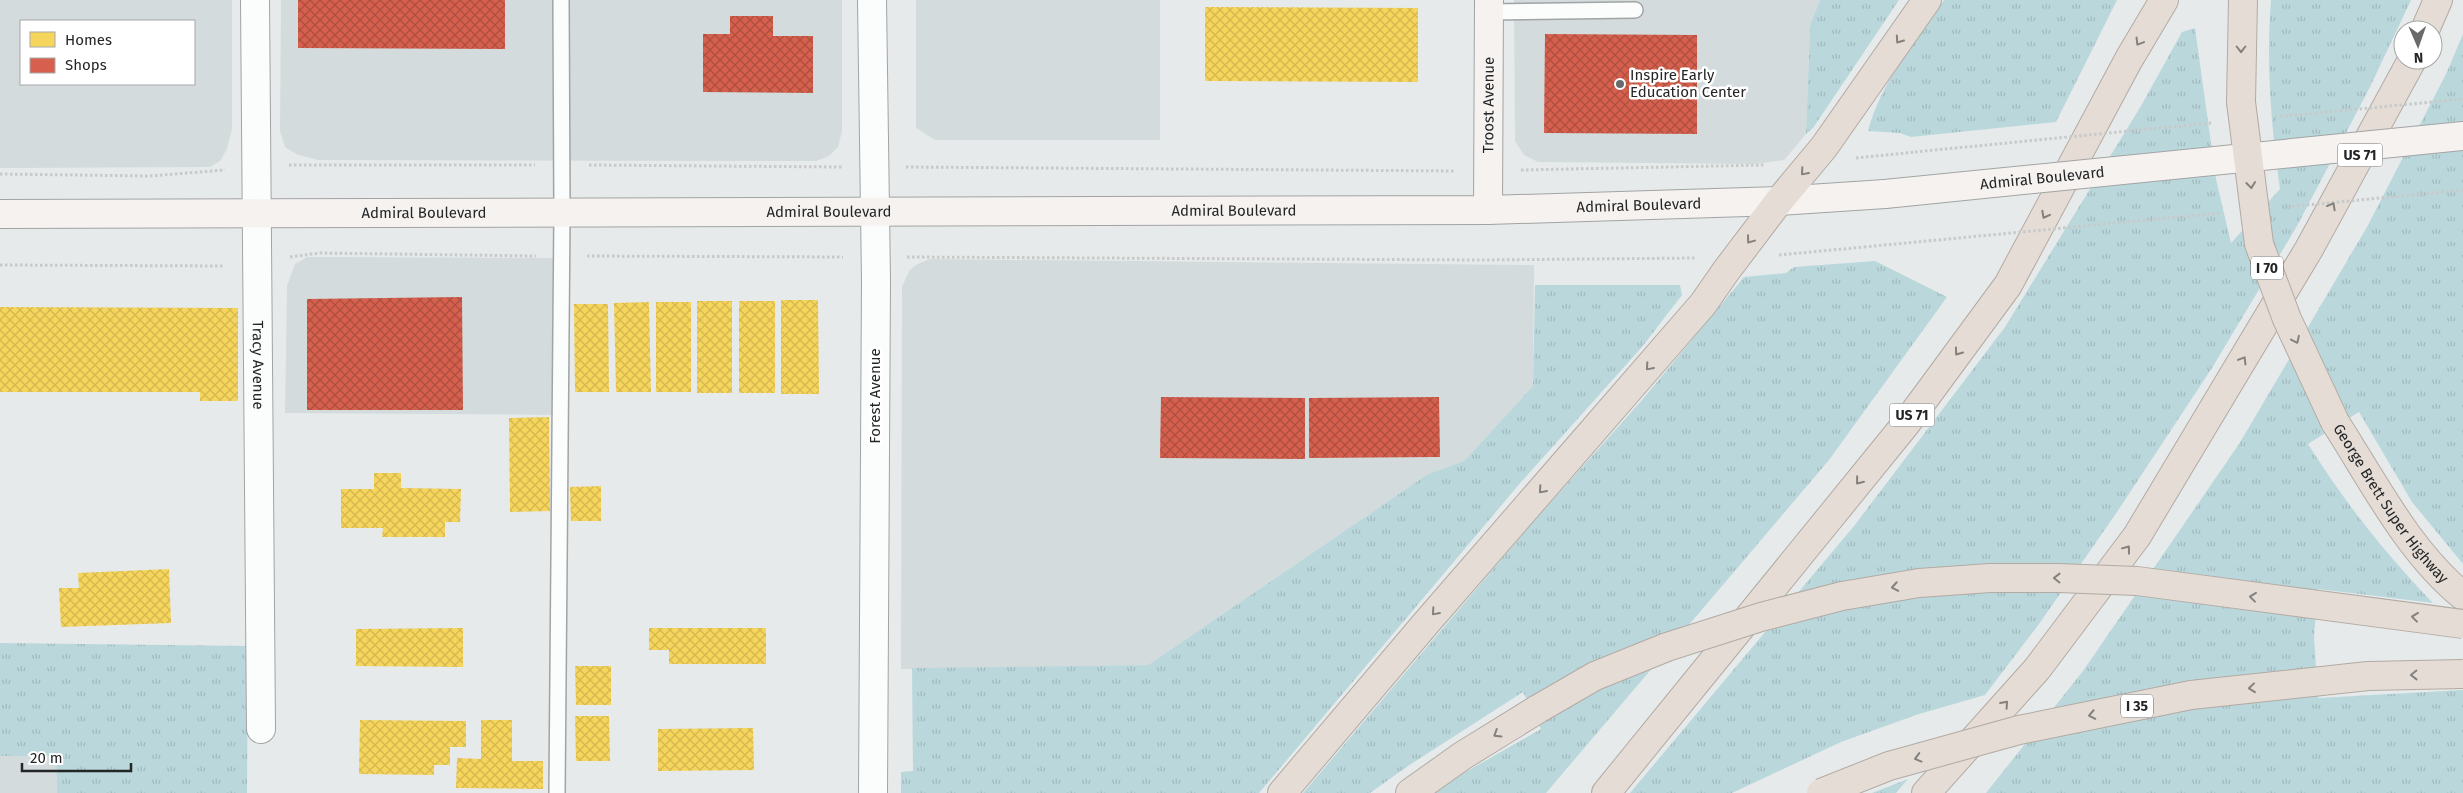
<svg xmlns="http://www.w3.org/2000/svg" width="2463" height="793" viewBox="0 0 2463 793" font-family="'Fira Sans',sans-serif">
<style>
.built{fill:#d4dbdd;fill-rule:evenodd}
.grass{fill:url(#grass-tufts)}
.homes{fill:url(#homes-cross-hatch)}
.shops{fill:url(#shops-cross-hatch)}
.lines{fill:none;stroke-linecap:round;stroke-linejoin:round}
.lane-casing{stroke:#a2a4a4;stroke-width:18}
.street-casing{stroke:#a2a4a4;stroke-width:30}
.secondary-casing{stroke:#a2a4a4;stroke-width:30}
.highway-casing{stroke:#b2aaa3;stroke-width:30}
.path{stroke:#c8caca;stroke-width:3;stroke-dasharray:2.5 2.5;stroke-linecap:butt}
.lane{stroke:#fbfcfc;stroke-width:15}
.street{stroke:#fbfcfc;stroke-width:28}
.secondary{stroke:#f5f2f0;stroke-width:28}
.highway{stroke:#e4dcd5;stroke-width:28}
.secondary-bridge-casing{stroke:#a2a4a4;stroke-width:30;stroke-linecap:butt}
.highway-bridge-casing{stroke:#b2aaa3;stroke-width:30;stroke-linecap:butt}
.path-bridge{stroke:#c8caca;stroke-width:3;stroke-dasharray:2.5 2.5;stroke-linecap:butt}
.secondary-bridge{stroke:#f5f2f0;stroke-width:28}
.highway-bridge{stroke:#e4dcd5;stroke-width:28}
.oneway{stroke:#84807e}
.poi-dot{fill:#686a6b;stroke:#fff;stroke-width:2}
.labels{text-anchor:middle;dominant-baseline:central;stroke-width:5;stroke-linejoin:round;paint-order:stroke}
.shield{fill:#fff;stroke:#666667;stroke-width:1}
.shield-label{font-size:14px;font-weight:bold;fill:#242526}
.poi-label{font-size:15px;fill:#242526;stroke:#fff;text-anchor:start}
.street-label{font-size:15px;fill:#242526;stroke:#fff}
</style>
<defs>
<pattern id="grass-tufts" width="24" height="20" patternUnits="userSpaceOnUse" patternTransform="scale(1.25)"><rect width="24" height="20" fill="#bad8dc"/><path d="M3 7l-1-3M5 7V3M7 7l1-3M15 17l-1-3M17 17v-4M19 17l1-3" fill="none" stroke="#a0b9bd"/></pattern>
<pattern id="homes-cross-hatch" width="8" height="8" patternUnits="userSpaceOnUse" patternTransform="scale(1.25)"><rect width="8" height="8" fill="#f6d55c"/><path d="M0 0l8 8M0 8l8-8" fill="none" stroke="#d3b750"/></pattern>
<pattern id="shops-cross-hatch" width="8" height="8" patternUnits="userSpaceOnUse" patternTransform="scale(1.25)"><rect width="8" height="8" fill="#d6604d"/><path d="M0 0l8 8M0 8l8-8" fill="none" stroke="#ad4f40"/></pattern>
</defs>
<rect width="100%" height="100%" fill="#e7eaea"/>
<g class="built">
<path d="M0,0h232v129l-5,20 -7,12 -10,6 -210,1zM21,21h173v63h-173z"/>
<path d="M281,0h561v131l-4,16 -9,9 -13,5 -498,-1 -20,-5 -13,-8 -5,-16z"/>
<path d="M916,0h244v140h-225l-19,-12z"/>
<path d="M1514,0h306l-10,25 -4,109 -22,26 -28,4 -218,-2 -14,-7 -9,-14z"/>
<path d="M307,257l260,1 -2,157 -280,-2 2,-127 8,-22z"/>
<path d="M929,259l605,6 -1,121 -69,75 -36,13 -280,191 -247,4 1,-382 7,-16 7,-6z"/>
<path d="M0,756h56l1,37h-57z"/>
</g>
<g class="grass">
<path d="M1820,0h79l-86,128 -7,6 4,-109z"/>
<path d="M1944,0h173l-61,122 -145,15 -11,-4 -32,-2c13,-49 47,-90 76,-131z"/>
<path d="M2271,0h140l-41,87 -73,139 -85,142 -97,147 -76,109 -54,71 -69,20 -75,27 -109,51h-102l224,-267 151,-199 136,-221 41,-74 13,-4 21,151 15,64 49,-54c-9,-63 -14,-125 -9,-189z"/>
<path d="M2463,34v530l-51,-62 -53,-90 -51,32c38,60 76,108 125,159l-115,-14 -4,47 4,62 145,-8v103h-477l97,-122 156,-227 128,-217 79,-153z"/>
<path d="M1875,261l72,36 -118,163 -283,333h-111l27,-19 79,-45 -18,-37 -115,74 -38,27h-67l231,-272 108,-121 102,-123 42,-4 8,-6z"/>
<path d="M1535,285h145l2,10 -40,52 -121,135 -262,311h-358v-21l12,-1 -1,-103 236,-3 280,-191 36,-13 69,-75z"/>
<path d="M0,643l248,3 -1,147h-190l-1,-37h-56z"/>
<path d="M1908,779l-12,14h-24z"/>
</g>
<g class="homes">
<path d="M1205,7l213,1v74l-213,-1z"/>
<path d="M781,300h37l1,94h-38z"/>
<rect x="697" y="301" width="35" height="92"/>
<rect x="739" y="301" width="36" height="92"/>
<path d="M649,302l2,90h-35l-2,-89z"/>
<rect x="656" y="302" width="35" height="90"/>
<path d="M574,304h34l1,88h-34z"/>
<path d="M0,307l238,1v93h-38v-9h-200z"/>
<path d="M549,417l1,94 -40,1 -1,-94z"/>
<path d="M374,473h27v15l60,1 -1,33h-15v15h-63l1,-9h-42v-39h33z"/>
<path d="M601,486v35h-30l-1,-34z"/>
<path d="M169,569l2,54 -110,4 -2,-39h20l-1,-15z"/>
<path d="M463,628v39l-107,-1v-37z"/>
<path d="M649,628h117v36h-97v-14h-20z"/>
<path d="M575,666h36v39h-35z"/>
<path d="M575,716h34l1,45h-34z"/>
<path d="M360,720l106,1v26h-16v18h-16v10l-75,-1z"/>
<path d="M481,720h31v41h31v28l-87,-1 1,-30 24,1z"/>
<path d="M753,728l1,42 -96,1v-42z"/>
</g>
<g class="shops">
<path d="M298,0h207v49l-207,-1z"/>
<path d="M730,16h43v20h40v57l-110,-1v-58h27z"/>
<path d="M1545,34l152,1v99l-153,-1z"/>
<path d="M462,297l1,113h-156v-111z"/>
<path d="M1161,397l144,1v61l-145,-1z"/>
<path d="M1439,397l1,60 -131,1v-60z"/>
</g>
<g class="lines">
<defs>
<g id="lane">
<path d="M1489,12l146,-2"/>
<path d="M557,793l5,-580 -1,-213"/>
</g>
<g id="street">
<path id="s1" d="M255,0l6,729"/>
<path d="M872,0l4,281 -3,512"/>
</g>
<g id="secondary">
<path d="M2392,143l71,-7"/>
<path id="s2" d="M1488,210l1,-210"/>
<path id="s3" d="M0,214l1488,-4 291,-9 106,-7"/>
</g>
<g id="highway">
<path d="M2425,30l13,-30"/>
<path d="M2241,102l2,-102"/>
<path id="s4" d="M2335,422c38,59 73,129 128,174"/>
<path d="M1282,793l145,-171 276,-318 23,-33 53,-70 45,-54 103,-147"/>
<path d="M1410,793l52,-37 76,-47"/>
<path d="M1606,793l299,-368 103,-140 121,-226 35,-59"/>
<path d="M1926,793l111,-124 100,-133 172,-287 103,-189"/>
</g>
</defs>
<use href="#lane" class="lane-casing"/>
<use href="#street" class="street-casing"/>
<use href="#secondary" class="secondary-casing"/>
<use href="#highway" class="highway-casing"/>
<g class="path">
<path d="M1856,158l59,-6"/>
<path d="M289,165h246"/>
<path d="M589,165l253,2"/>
<path d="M906,167l549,4"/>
<path d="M1521,170l244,-5"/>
<path d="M0,174l150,2 75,-6"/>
<path d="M1779,255l85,-8"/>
<path d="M587,256l256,1"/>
<path d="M290,257l30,-4 216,3"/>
<path d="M907,257l572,3 217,-2"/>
<path d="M0,265l224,1"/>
</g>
<use href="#lane" class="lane"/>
<use href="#street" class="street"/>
<use href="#secondary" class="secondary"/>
<use href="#highway" class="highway"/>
<defs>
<g id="secondary-bridge">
<path id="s5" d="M1885,194l507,-51"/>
</g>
<g id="highway-bridge">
<path d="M2241,102l18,142 28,75 48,103"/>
<path d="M1538,709l57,-33 72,-29 94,-30 81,-21 77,-13 71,-5h68l79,3 326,43"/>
<path d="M1821,793l68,-27 130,-36 172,-35 177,-19 95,-2"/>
</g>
</defs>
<use href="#secondary-bridge" class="secondary-bridge-casing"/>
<use href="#highway-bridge" class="highway-bridge-casing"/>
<g class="path-bridge">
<path d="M2275,117l188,-18"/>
<path d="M1915,152l296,-29"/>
<path d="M2287,207l176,-17"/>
<path d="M1864,247l357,-34"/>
</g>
<use href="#secondary-bridge" class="secondary-bridge"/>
<use href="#highway-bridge" class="highway-bridge"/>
</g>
<defs><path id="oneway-chevron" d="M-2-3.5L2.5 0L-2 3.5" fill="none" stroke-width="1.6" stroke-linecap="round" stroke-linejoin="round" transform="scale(1.25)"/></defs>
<g class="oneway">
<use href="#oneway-chevron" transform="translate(1899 40) rotate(125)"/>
<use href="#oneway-chevron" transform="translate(2139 42) rotate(121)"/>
<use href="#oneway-chevron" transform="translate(2241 49) rotate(90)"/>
<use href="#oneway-chevron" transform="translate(1804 172) rotate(131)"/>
<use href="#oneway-chevron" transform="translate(2251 185) rotate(83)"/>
<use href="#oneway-chevron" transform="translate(2332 206) rotate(-61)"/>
<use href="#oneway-chevron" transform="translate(2045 215) rotate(118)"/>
<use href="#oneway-chevron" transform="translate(1750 240) rotate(127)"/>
<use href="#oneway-chevron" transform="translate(2296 340) rotate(65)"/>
<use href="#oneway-chevron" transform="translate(1958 352) rotate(126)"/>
<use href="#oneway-chevron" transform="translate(2243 360) rotate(-59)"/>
<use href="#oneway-chevron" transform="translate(1649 367) rotate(131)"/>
<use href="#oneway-chevron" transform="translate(1859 481) rotate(129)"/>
<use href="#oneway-chevron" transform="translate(1542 490) rotate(131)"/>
<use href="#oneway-chevron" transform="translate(2127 549) rotate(-53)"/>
<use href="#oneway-chevron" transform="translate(2057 578) rotate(-179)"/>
<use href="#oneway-chevron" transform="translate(1895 587) rotate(170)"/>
<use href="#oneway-chevron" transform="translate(2253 597) rotate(-173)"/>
<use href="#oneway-chevron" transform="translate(1435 612) rotate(131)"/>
<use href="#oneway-chevron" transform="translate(2415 617) rotate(-173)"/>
<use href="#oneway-chevron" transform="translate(2414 675) rotate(179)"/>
<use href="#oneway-chevron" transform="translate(2252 688) rotate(174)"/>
<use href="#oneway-chevron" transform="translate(2005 704) rotate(-48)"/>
<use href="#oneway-chevron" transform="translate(2092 715) rotate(169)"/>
<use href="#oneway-chevron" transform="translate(1497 734) rotate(148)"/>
<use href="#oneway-chevron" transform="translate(1918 758) rotate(165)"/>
</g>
<circle class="poi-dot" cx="1620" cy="84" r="5"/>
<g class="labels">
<g class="shield">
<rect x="2337.5" y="143.5" width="45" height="23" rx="4"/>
<rect x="2251" y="256.5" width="32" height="23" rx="4"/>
<rect x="1889.5" y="403.5" width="45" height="23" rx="4"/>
<rect x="2121" y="694.5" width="32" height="23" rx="4"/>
</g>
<g class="shield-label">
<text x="2360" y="155">US 71</text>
<text x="2267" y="268">I 70</text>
<text x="1912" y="415">US 71</text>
<text x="2137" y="706">I 35</text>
</g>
<g class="poi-label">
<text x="1630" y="75">Inspire Early<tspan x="1630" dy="17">Education Center</tspan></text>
</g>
<g class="street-label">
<text stroke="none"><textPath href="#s2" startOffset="105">Troost Avenue</textPath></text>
<text stroke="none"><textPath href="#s5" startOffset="158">Admiral Boulevard</textPath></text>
<text stroke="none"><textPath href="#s3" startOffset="1639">Admiral Boulevard</textPath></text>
<text stroke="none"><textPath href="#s3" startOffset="1234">Admiral Boulevard</textPath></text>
<text stroke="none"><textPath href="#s3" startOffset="829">Admiral Boulevard</textPath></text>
<text stroke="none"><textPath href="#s3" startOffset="424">Admiral Boulevard</textPath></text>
<text stroke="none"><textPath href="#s1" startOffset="365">Tracy Avenue</textPath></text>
<text transform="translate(875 396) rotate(-90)">Forest Avenue</text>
<text stroke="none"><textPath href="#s4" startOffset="99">George Brett Super Highway</textPath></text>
</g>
</g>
<rect x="20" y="20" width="175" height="65" fill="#ffffff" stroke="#a7a8a8"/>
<rect x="30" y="32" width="25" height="15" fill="#f6d55c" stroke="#a7a8a8"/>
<text x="65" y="45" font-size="15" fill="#242526">Homes</text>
<rect x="30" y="58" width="25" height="15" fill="#d6604d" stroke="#a7a8a8"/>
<text x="65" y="70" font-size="15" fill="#242526">Shops</text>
<g transform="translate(2418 45) rotate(178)"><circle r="24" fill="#ffffff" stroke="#a7a8a8"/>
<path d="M0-4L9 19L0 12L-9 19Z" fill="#686a6b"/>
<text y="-8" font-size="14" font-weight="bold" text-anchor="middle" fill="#242526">N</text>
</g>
<path d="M22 763v8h109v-8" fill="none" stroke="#242526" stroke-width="2.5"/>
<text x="30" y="763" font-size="15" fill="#242526" stroke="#ffffff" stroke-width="4" paint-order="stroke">20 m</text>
</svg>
